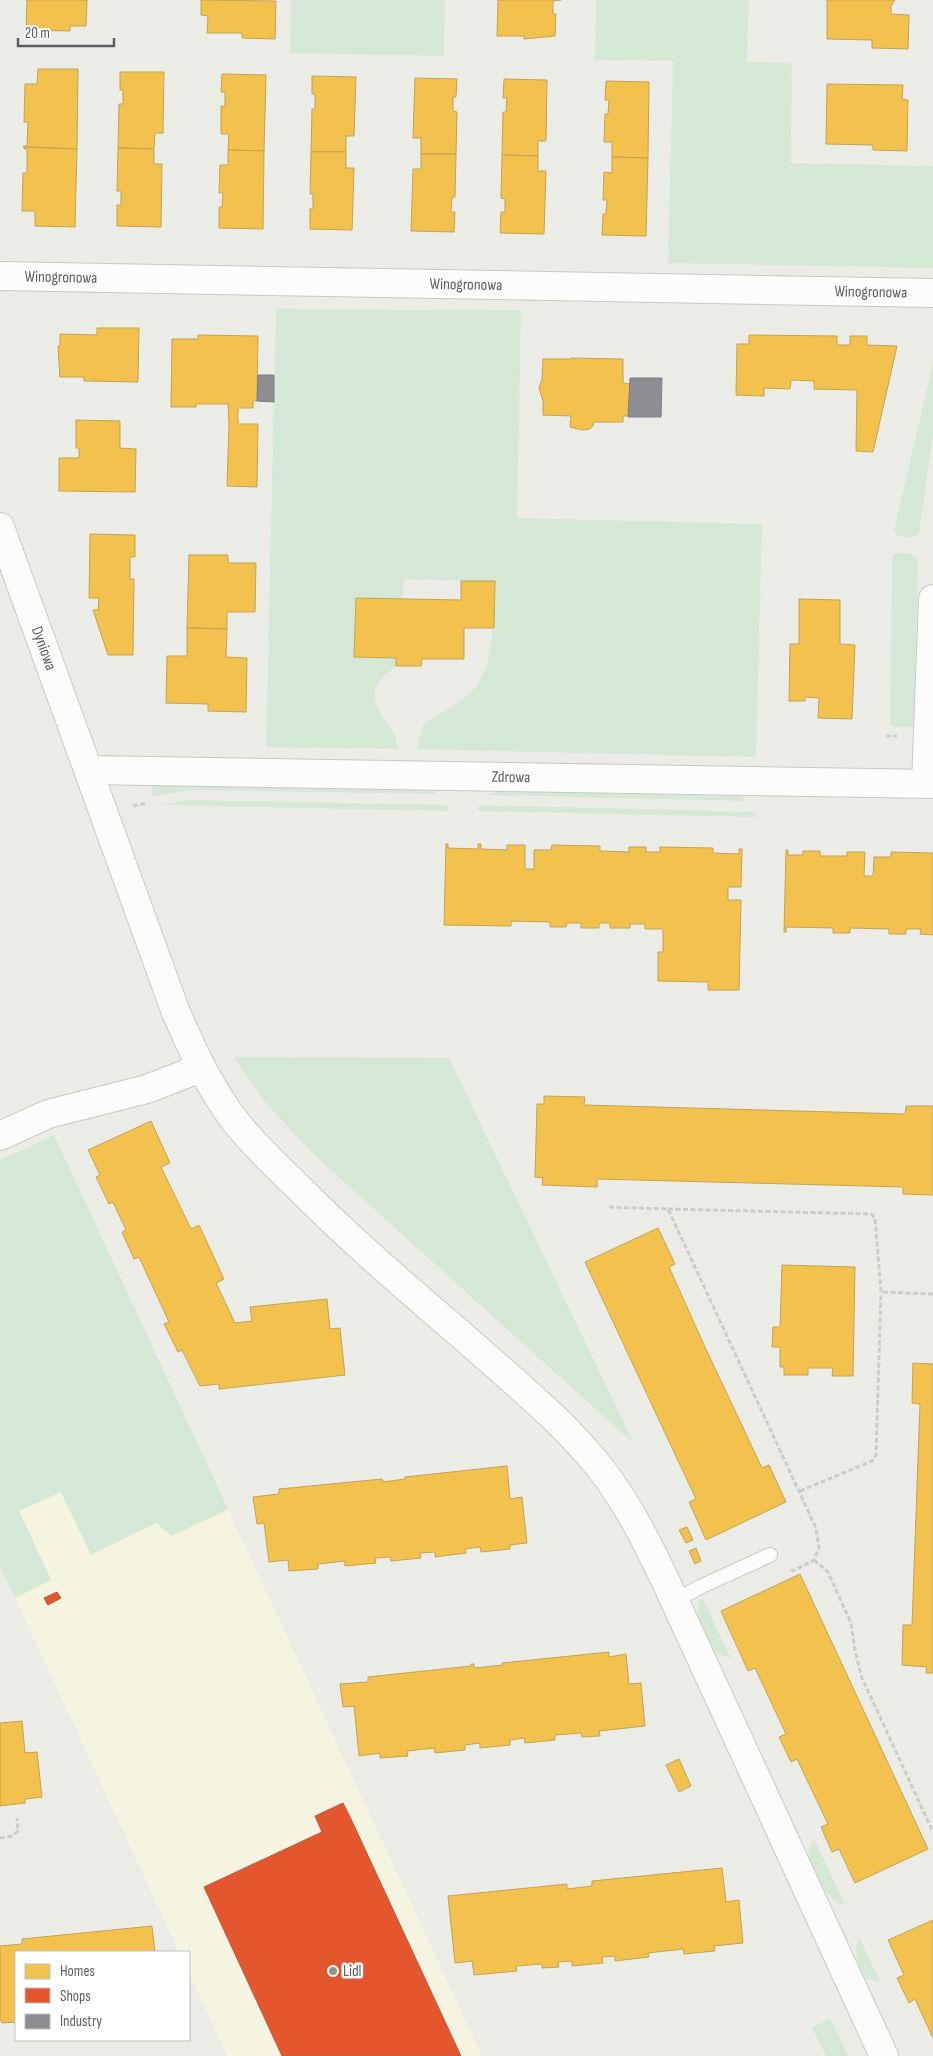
<svg xmlns="http://www.w3.org/2000/svg" width="933" height="2056" viewBox="0 0 933 2056" font-family="'Sofia Sans Condensed',sans-serif">
<style>
.commercial{fill:#f5f4e0}
.green{fill:#d5e8d6}
.homes{fill:#f2c14e;stroke:#c5a355}
.shops{fill:#e4572e;stroke:#bb593e}
.industry{fill:#8d8d92;stroke:#7e7f84}
.lines{fill:none;stroke-linecap:round;stroke-linejoin:round}
.lane-casing{stroke:#c8c9c7;stroke-width:16}
.street-casing{stroke:#c8c9c7;stroke-width:30}
.path{stroke:#c9cdcb;stroke-width:3;stroke-dasharray:5 2.5;stroke-linecap:butt}
.lane{stroke:#fcfcfb;stroke-width:14}
.street{stroke:#fcfcfb;stroke-width:28}
.poi-dot{fill:#8e9092;stroke:#fff;stroke-width:2}
.labels{text-anchor:middle;dominant-baseline:central;stroke-width:5;stroke-linejoin:round;paint-order:stroke}
.street-label{font-size:16px;fill:#5c5e64;stroke:#fff}
.poi-label{font-size:16px;fill:#5c5e64;stroke:#fff;text-anchor:start}
</style>
<rect width="100%" height="100%" fill="#ecece6"/>
<path class="commercial" d="M61,1491l30,64 65,-32 16,13 56,-27 254,547h-255l-38,-83v-21h-10l-164,-354 36,-19 -32,-68z"/>
<g class="green">
<path d="M291,0h154l-1,56 -154,-3z"/>
<path d="M596,0h153l-2,62 45,1 -1,100 142,3v102l-265,-5 5,-202 -78,-1z"/>
<path d="M276,309l245,1 -4,208 245,6 -6,233 -339,-8 6,-24c14,-10 31,-19 45,-30 28,-24 26,-80 27,-113l-91,-3 -2,20h-46l-2,58 42,1v8c-5,4 -11,9 -15,14 -17,19 4,38 13,54 2,4 3,10 4,15l-132,-2z"/>
<path d="M933,363v70l-14,100 -7,5 -14,-2 -4,-6z"/>
<path d="M894,553l18,1 6,5 -4,168h-21l-3,-4 2,-165z"/>
<path d="M152,785l273,5 14,4 -251,-4 -36,7z"/>
<path d="M499,791l238,5 12,5 -263,-6z"/>
<path d="M189,800l258,5 1,6 -285,-6z"/>
<path d="M479,805l277,7 1,5 -279,-6z"/>
<path d="M234,1057l215,1 185,386 -323,-292 -46,-50z"/>
<path d="M54,1135l174,374 -56,27 -16,-13 -65,32 -30,-63 -42,19 32,69 -36,18 -15,-32v-406z"/>
<path d="M702,1597l29,62 -16,-7c-7,-15 -24,-39 -13,-55z"/>
<path d="M814,1838l31,67c-21,-4 -29,-35 -37,-52z"/>
<path d="M859,1937l22,46 -16,-5c-6,-14 -13,-26 -6,-41z"/>
<path d="M830,2018l18,38h-22l-14,-28z"/>
</g>
<g class="homes">
<path d="M27,0h60l-1,26h-16v5l-44,-1z"/>
<path d="M201,0l75,1 -1,38 -33,-1v-5h-35l1,-17 -7,-1z"/>
<path d="M498,0h63l-8,1v13h3l-1,22 -31,3v-3h-27z"/>
<path d="M827,0h68l-4,6v8l18,1 -1,34 -36,-1v-8l-45,-1z"/>
<path d="M38,69h40l-1,80 -53,-2 -1,-1h4l1,-24h-4l1,-38h12z"/>
<path d="M120,72h44l-1,61h-8l-1,16 -36,-1 1,-44h4v-14h-3z"/>
<path d="M222,74l44,1 -2,76 -36,-1 1,-16h-8v-28l4,1v-15h-4z"/>
<path d="M312,76l44,1 -2,59h-8v16h-35l1,-43h3v-15h-3z"/>
<path d="M415,78l42,1 -1,18h-3v14l4,1 -1,42h-35v-16h-8z"/>
<path d="M504,79l43,1 -1,61h-8v15l-36,-1 1,-43h3l1,-14h-4z"/>
<path d="M606,81l43,1 -1,76 -36,-1v-15h-8l1,-28h3l1,-14h-4z"/>
<path d="M827,84l76,1 -1,14 6,1 -1,51 -34,-1v-5l-47,-1z"/>
<path d="M24,147l53,2 -2,78 -40,-1v-15h-13l1,-38h4v-24h-3z"/>
<path d="M118,148l36,1v15h8l-1,63 -44,-1v-21h4v-14h-4z"/>
<path d="M228,150l36,1 -1,78 -44,-1v-21h3l1,-14h-4l1,-28h8z"/>
<path d="M311,152h35v16h8l-2,62 -42,-1v-20h3v-15h-3z"/>
<path d="M421,154h35l-1,43h-3l-1,15h4l-1,20 -43,-1 2,-62h8z"/>
<path d="M502,155l36,1v15h8l-2,63 -44,-1 1,-21h4v-13l-4,-1z"/>
<path d="M612,157l36,1 -2,78 -44,-1 1,-21h3l1,-14h-4l1,-28 8,1z"/>
<path d="M97,328h42l-1,54 -54,-1v-4h-24l-2,-31h2v-12l37,1z"/>
<path d="M198,335l60,1 -1,65h-4v7h-15v16h20l-1,63 -30,-1 2,-62 -1,-20h-32v3h-25l1,-68h26z"/>
<path d="M749,335l88,1v9h13v-9h17v9l30,1 -24,106 -17,-1 1,-61 -43,-1v-8l-23,-1 -1,9 -26,-1v8l-28,-1 1,-51h12z"/>
<path d="M571,358l52,1v24l7,1 -1,32h-6v6h-29l-1,4 -3,3 -8,1 -12,-3 1,-11 -28,-1v-14l-4,-13 3,-9 1,-20h27z"/>
<path d="M76,420l44,1v27l16,1 -1,43 -76,-1v-33h20v-10h-3z"/>
<path d="M90,534l45,1v22h-5v22h4l-1,76h-25l-15,-45h5l1,-12h-10z"/>
<path d="M189,555h39v8h28l-1,49h-28v17l-40,-1z"/>
<path d="M461,581h34l-1,47h-30v31h-42l-1,7h-25v-8l-42,-1 2,-59 105,2z"/>
<path d="M799,599l41,1v44l15,1 -3,74 -34,-1 1,-20 -14,-1v4h-16l1,-57h9z"/>
<path d="M187,628l40,1 -1,28 21,1 -1,54 -38,-1v-7l-42,-1 1,-47h20z"/>
<path d="M446,844h2v4l30,1v-5h3v5l26,1v-5h18v24h9v-19h17l1,-5 48,1v5l29,1v-5h17v5h14v-5l53,1v5l26,1v-5h3l-1,38h-13v13h13l-2,90h-31v-8l-50,-1v-29h5v-23h-18v-5h-15v4h-20v-5h-11v5h-18v-5h-14l-1,4h-16v-5l-39,-1v5l-67,-1z"/>
<path d="M786,850h2v5h15v-4h17v5h27v-4h18l-1,24h9l1,-19h17v-5l42,1v82l-13,-1 1,-5h-15v5h-17v-5l-39,-1v5h-17v-5l-47,-1v5h-2z"/>
<path d="M544,1096l41,1 -1,8 321,9 1,-8h27v89l-30,-1v-7l-306,-8v8l-55,-2 1,-7 -8,-1 2,-73h7z"/>
<path d="M151,1121l19,42 -9,4 30,62 8,-4 25,54 -8,4 19,40 17,-2 -2,-14 77,-8 3,30 10,-1 5,47 -126,14v-5l-19,2 -18,-36 -4,2 -14,-28 5,-2 -30,-65 -5,2 -12,-27 4,-2 -13,-28 -4,2 -13,-27 4,-2 -12,-25z"/>
<path d="M658,1228l17,36 -6,3 35,78 58,123 7,-3 17,37 -80,38 -17,-38 7,-3 -111,-237z"/>
<path d="M782,1265l73,2 -2,109h-21l1,-8h-25v7h-24v-8h-4v-20h-8l1,-20h7z"/>
<path d="M913,1363l20,1v309h-7l1,-6 -25,-2 1,-40h9l8,-221 -8,-1z"/>
<path d="M507,1466l3,33 12,-2 5,46 -17,2v4l-29,3 -1,-5 -15,2 1,4 -31,4v-5l-15,1 1,5 -30,3 -1,-4 -15,1 1,5 -31,3v-5l-27,3v5l-29,2 -1,-11 -19,2 -5,-39 -7,1 -4,-27 26,-3v-5l103,-10 1,3 22,-3v-2z"/>
<path d="M687,1527l6,13 -7,3 -7,-13z"/>
<path d="M696,1548l5,13 -6,3 -6,-13z"/>
<path d="M800,1574l128,275 -73,34 -16,-34 -7,3 -11,-25 7,-3 -31,-65 -6,3 -12,-25 7,-3 -31,-66 -7,3 -27,-60z"/>
<path d="M609,1652v5l17,-3 3,30 12,-1 4,43 -46,5 1,5 -18,1 -1,-4 -26,2v5l-30,3 -1,-5 -14,2v5l-30,3v-5l-15,2v5l-30,3 -1,-5 -27,3 1,5 -28,2v-5l-21,3 -5,-50 -11,1 -3,-23 28,-2v-5l103,-11v-2h3v4l29,-3 -1,-2z"/>
<path d="M22,1721l3,32 12,-1 5,45 -17,2v4l-25,3v-83z"/>
<path d="M679,1759l12,27 -12,6 -13,-27z"/>
<path d="M722,1868l4,34 13,-2 4,43 -29,3 1,5 -31,3 -1,-5 -35,4 1,4 -34,4v-5l-13,1 1,6 -31,3v-5l-14,1 1,5 -17,1v-4l-26,2 1,5 -43,4 -2,-14 -17,2 -7,-67 119,-12v5l25,-3v-5z"/>
<path d="M933,1920v118l-18,-39 -6,4 -12,-25 7,-3 -16,-35z"/>
<path d="M152,1926l3,26h-139v70l-14,1 -2,-5v-72l22,-2v-5z"/>
</g>
<g class="shops">
<path d="M57,1592l4,6 -13,7 -4,-7z"/>
<path d="M343,1803l8,16 110,237h-179l-78,-169 118,-55 -7,-16z"/>
</g>
<g class="industry">
<path d="M258,375h16v27l-17,-1z"/>
<path d="M630,378h32l-1,39h-33z"/>
</g>
<g class="lines">
<defs>
<path id="lane" d="M674,1601l28,-15 68,-31"/>
<g id="street">
<path id="s1" d="M0,276l933,17"/>
<path id="s2" d="M0,527l175,483c17,39 34,77 60,111 18,23 40,44 61,64 59,60 124,114 187,169 42,37 84,72 118,115 27,35 46,73 65,113l218,474"/>
<path id="s3" d="M89,770l844,14"/>
<path d="M926,784l7,-185"/>
<path d="M0,1136l48,-22 99,-25 54,-21"/>
</g>
</defs>
<use href="#lane" class="lane-casing"/>
<use href="#street" class="street-casing"/>
<g class="path">
<path d="M886,736h11"/>
<path d="M133,806l13,-3"/>
<path d="M609,1207l59,2 148,319 3,20 -5,12 -21,11 -4,-3"/>
<path d="M668,1209l203,5 4,4 6,74 52,2"/>
<path d="M800,1491l72,-30 4,-6 5,-163"/>
<path d="M814,1560l14,12 23,51 4,28 7,27 71,154"/>
<path d="M0,1838l12,-2 6,-5 -1,-13"/>
</g>
<use href="#lane" class="lane"/>
<use href="#street" class="street"/>
</g>
<circle class="poi-dot" cx="333" cy="1971" r="5"/>
<g class="labels">
<g class="street-label">
<text stroke="none"><textPath href="#s1" startOffset="61">Winogronowa</textPath></text>
<text stroke="none"><textPath href="#s1" startOffset="466">Winogronowa</textPath></text>
<text stroke="none"><textPath href="#s1" startOffset="871">Winogronowa</textPath></text>
<text stroke="none"><textPath href="#s2" startOffset="129">Dyniowa</textPath></text>
<text stroke="none"><textPath href="#s3" startOffset="422">Zdrowa</textPath></text>
</g>
<g class="poi-label">
<text x="343" y="1971">Lidl</text>
</g>
</g>
<rect x="15" y="1951" width="175" height="90" fill="#ffffff" stroke="#bebfc1"/>
<rect x="25" y="1964" width="25" height="15" fill="#f2c14e" stroke="#bebfc1"/>
<text x="60" y="1976" font-size="15" fill="#5c5e64">Homes</text>
<rect x="25" y="1988" width="25" height="15" fill="#e4572e" stroke="#bebfc1"/>
<text x="60" y="2001" font-size="15" fill="#5c5e64">Shops</text>
<rect x="25" y="2014" width="25" height="15" fill="#8d8d92" stroke="#bebfc1"/>
<text x="60" y="2026" font-size="15" fill="#5c5e64">Industry</text>
<path d="M18 38v8h96v-8" fill="none" stroke="#5c5e64" stroke-width="2.5"/>
<text x="25" y="38" font-size="15" fill="#5c5e64" stroke="#ffffff" stroke-width="4" paint-order="stroke">20 m</text>
</svg>
